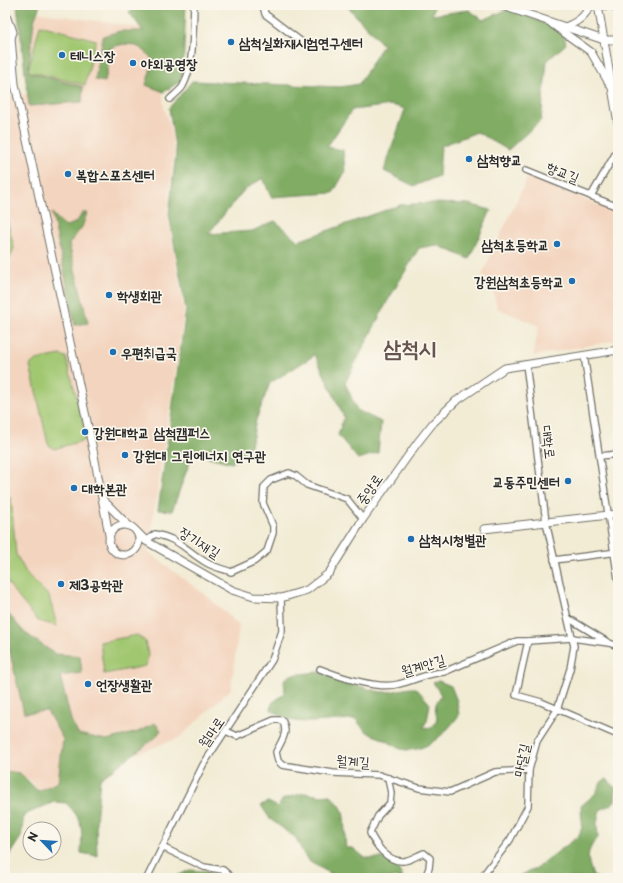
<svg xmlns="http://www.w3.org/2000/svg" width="623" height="883" viewBox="0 0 623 883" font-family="'Playpen Sans','Poor Story',sans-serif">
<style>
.built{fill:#f3d4be}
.green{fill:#a1c771;stroke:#66794e}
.forest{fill:#80ac63;stroke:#566c47}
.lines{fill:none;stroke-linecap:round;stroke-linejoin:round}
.minor-casing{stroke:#716f66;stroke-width:8}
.tertiary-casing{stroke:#716f66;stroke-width:9}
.minor{stroke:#fff;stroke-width:5.5}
.tertiary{stroke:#fff;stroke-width:7}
.rail{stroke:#2b2b2b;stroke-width:2;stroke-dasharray:6 3;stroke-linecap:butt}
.poi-dot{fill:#1f6fb2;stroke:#fbf7ec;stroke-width:1.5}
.labels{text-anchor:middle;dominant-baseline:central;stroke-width:3.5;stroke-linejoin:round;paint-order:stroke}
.poi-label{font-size:14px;font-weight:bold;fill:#2b2b2b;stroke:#fbf7ec;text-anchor:start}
.street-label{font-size:14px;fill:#2b2b2b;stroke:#fbf7ec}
.town-label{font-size:22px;font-weight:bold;fill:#65544f;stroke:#fbf7ec}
</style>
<rect width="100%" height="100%" fill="#fbf7ec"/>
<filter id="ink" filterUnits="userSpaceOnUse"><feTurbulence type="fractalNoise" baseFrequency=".025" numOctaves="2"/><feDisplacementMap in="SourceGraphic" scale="8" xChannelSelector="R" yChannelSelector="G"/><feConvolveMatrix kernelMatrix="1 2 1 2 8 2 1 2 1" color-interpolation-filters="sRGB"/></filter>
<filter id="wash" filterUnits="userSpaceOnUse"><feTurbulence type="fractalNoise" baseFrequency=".012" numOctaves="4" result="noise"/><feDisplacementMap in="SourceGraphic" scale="16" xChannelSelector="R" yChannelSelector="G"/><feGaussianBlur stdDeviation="0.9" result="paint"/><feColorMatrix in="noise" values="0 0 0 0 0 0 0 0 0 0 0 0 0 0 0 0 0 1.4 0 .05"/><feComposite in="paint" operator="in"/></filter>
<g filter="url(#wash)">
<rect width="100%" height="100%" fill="#f2ecd5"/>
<g class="built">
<path d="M16,9l142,21 6,79 6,17 4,27 -7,60 17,98 -36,241 60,45 31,28 -8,64 -52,49 -141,52 -9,-11 -24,7v-689l26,-4z"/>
<path d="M528,176l90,37v127l-85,16 6,-30 -42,-18 -4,-22 -11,-11z"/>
</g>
<g class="green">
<path d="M40,25l56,15 -11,45 -57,-14z"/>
<path d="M5,211l9,37 -9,21z"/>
<path d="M60,355l6,2 20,77 -1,6 -31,9 -6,-5 -18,-79 6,-5z"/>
<path d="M11,498l5,56 12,22 21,20 8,30 -19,-5 -23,-28 -10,-15v-79z"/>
<path d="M137,635l8,6 3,13 -2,12 -42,8 -4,-32z"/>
</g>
<g class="forest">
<path d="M17,5h23l-6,16 -6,51 55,15 -1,15 -53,4z"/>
<path d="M137,5h49l-3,67 -3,9 -16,11 -18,-7 7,-24c-10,-16 -25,-21 -42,-13l-6,34 -10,-2 8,-44 17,-5h23l-14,-19z"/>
<path d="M346,5h89l-3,10 37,-5 14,10 28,-12 52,24 3,12 -19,17 -6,59 -33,30 -31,-18 -36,14 -2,30 -25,10 -30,-15 21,-62 -13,-4 -40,5 -25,37 16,3 2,22 -12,21 -62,4 -8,-19 -19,12 -36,44 44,-3 23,-10 23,20 102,-36 29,-2 39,1 23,6 -22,49 -32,-14 -18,3 -32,54 -42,81 12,27 24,12 -3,31 -20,6 -20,-24 6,-18 -29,-62 -45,28 -14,37 -5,26 -19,17 -39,-10 -21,58 -14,-1 28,-200 -17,-96 7,-61 -7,-45 23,-27 148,6 19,-3 24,-39z"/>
<path d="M52,213l12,13c9,-1 14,-4 18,-13h5l-5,14 -13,17 19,79 -13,2z"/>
<path d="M5,610l19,22 31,22 25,2 2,17 -22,3 11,44 7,14 29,6 31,-8 17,-9 6,7 -6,8 -55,41 -4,43 1,34 -16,-3c1,-25 3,-32 -15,-50l-12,-1 -30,13 -3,22 -13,20h-3v-36l4,-4 -4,-14v-32l15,2 18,18 20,-9 5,-43 -16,-28 -23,2 -19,-82z"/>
<path d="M319,672c17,5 47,18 63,20 12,1 23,-5 34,-4l14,16 -3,17 -4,6 8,1c11,-10 2,-14 5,-24 1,-3 4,-7 5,-9l-8,-13 6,-1 12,5 6,15 2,14c-12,17 -34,40 -58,34 -5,-1 -11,-7 -16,-9 -16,-7 -19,-6 -29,-21 -18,0 -51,6 -65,1 -7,-2 -14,-7 -20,-10l1,-7 13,-10 -1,-13 7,-5z"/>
<path d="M607,779l9,10 -1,12 -3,3 -12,6 -3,13 1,15c-13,13 -11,21 -5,38l5,2h-84l21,-9 44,-33 3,-9 -1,-21 14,-12 7,-13z"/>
<path d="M304,793l18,3 8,-1c4,4 10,9 12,14 4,10 2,27 4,39h7l12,10h23l8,7 7,13h-61l-7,-2 -25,-14 -6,-7 -8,-17 -26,-19 -9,-14 7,-3 10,5 5,-8z"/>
<path d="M190,870l19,2 3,6h-35v-2z"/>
</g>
</g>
<g filter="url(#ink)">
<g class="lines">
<defs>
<g id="minor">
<path d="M263,5l2,9 38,29"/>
<path d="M170,99c4,-4 10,-8 13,-13 11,-20 10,-58 11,-81"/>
<path d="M526,170l92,37"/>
<path d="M591,196l27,-47"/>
<path d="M584,355l34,224"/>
<path d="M600,456l18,-2"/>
<path d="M146,541l9,-7c27,6 31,17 52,29 7,4 16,6 24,9l24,-11 12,-10 6,-18v-7l-10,-23 1,-16 7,-7 18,-7 7,3 11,9 40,14 16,20"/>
<path d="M554,560l64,-8"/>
<path d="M568,618l41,25 9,3"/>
<path d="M609,643l-37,-5 -44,3 -12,54 25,7 77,33"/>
<path d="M320,669c20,8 59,21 79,15 16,-4 29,-11 45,-12l73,-31h11"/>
<path d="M226,731l11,5 37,-16h8c7,12 0,20 -6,32l2,9 4,4 51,8 46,2 40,13 31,4 45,-20 34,-2"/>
<path d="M388,778l3,15 -1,10 -12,13 -8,17c5,11 17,29 33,28 6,0 15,-6 21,-8l6,5 -1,10 -4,10"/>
<path d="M162,847l42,20 19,3 9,8"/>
<path d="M147,878l56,-113 69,-105 10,-29 -1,-33"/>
<path d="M481,878l29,-38 18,-34 1,-36 8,-29 20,-31 13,-41 4,-23 -28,-124 -20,-158"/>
</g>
<g id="tertiary">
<path d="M500,5l104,35h14"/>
<path d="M598,5l20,118"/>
<path d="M5,12l4,12"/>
<path d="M5,23l6,3 2,6 -2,6 -6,4"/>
<path d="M552,24l39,28 19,33"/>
<path d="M565,27c13,-5 19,-10 26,-22"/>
<path d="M11,38l4,46 78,366 17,90"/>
<path d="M5,58l7,19"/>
<path d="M103,500l26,26"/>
<circle cx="124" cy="540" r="15"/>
<path d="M484,529l134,-15"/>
<path d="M137,532l9,9 86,49 22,7 27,1 26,-8 22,-17 34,-54 55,-77 15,-19 23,-22 49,-33 113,-18"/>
</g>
</defs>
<use href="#minor" class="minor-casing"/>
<use href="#tertiary" class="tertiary-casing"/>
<use href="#minor" class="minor"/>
<use href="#tertiary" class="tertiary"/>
<path class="rail" d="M567,5l51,5"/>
</g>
</g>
<g class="poi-dot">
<circle cx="231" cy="42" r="4"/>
<circle cx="62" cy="55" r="4"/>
<circle cx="133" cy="63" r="4"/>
<circle cx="469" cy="159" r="4"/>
<circle cx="68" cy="174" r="4"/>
<circle cx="557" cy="244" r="4"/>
<circle cx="572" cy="281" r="4"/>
<circle cx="109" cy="295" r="4"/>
<circle cx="113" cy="352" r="4"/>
<circle cx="85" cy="432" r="4"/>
<circle cx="125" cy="455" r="4"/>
<circle cx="568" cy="481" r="4"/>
<circle cx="74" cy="488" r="4"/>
<circle cx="411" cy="539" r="4"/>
<circle cx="61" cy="584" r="4"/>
<circle cx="88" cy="684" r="4"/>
</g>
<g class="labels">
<g class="poi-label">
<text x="239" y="42">삼척실화재시험연구센터</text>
<text x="70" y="55">테니스장</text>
<text x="141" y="63">야외공영장</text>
<text x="477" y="159">삼척향교</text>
<text x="76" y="174">복합스포츠센터</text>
<text x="549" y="244" text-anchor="end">삼척초등학교</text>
<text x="564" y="281" text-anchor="end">강원삼척초등학교</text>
<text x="117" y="295">학생회관</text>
<text x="121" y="352">우편취급국</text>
<text x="93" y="432">강원대학교 삼척캠퍼스</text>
<text x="133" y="455">강원대 그린에너지 연구관</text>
<text x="560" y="481" text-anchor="end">교동주민센터</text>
<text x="82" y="488">대학본관</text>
<text x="419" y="539">삼척시청별관</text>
<text x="69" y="584">제3공학관</text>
<text x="96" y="684">언장생활관</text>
</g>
<g class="street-label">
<text transform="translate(563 172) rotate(22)">향교길</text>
<text transform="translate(549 442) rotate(83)">대학로</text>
<text transform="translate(369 489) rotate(-55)">중앙로</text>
<text transform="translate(200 542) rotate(32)">장기재길</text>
<text transform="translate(423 665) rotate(-17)">월계안길</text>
<text transform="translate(211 732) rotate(-56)">월마로</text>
<text transform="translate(521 760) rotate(-78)">마달길</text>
<text transform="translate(353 761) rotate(3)">월계길</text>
</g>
<g class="town-label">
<text x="410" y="346">삼척시</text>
</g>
</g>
<rect width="623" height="883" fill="none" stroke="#fbf7ec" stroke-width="20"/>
<g transform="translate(42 841) rotate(295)"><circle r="19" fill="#fbf7ec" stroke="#a8a59f"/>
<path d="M0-3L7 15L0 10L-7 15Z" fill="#1f6fb2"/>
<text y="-6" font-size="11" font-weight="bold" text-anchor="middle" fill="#2b2b2b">N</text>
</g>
</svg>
